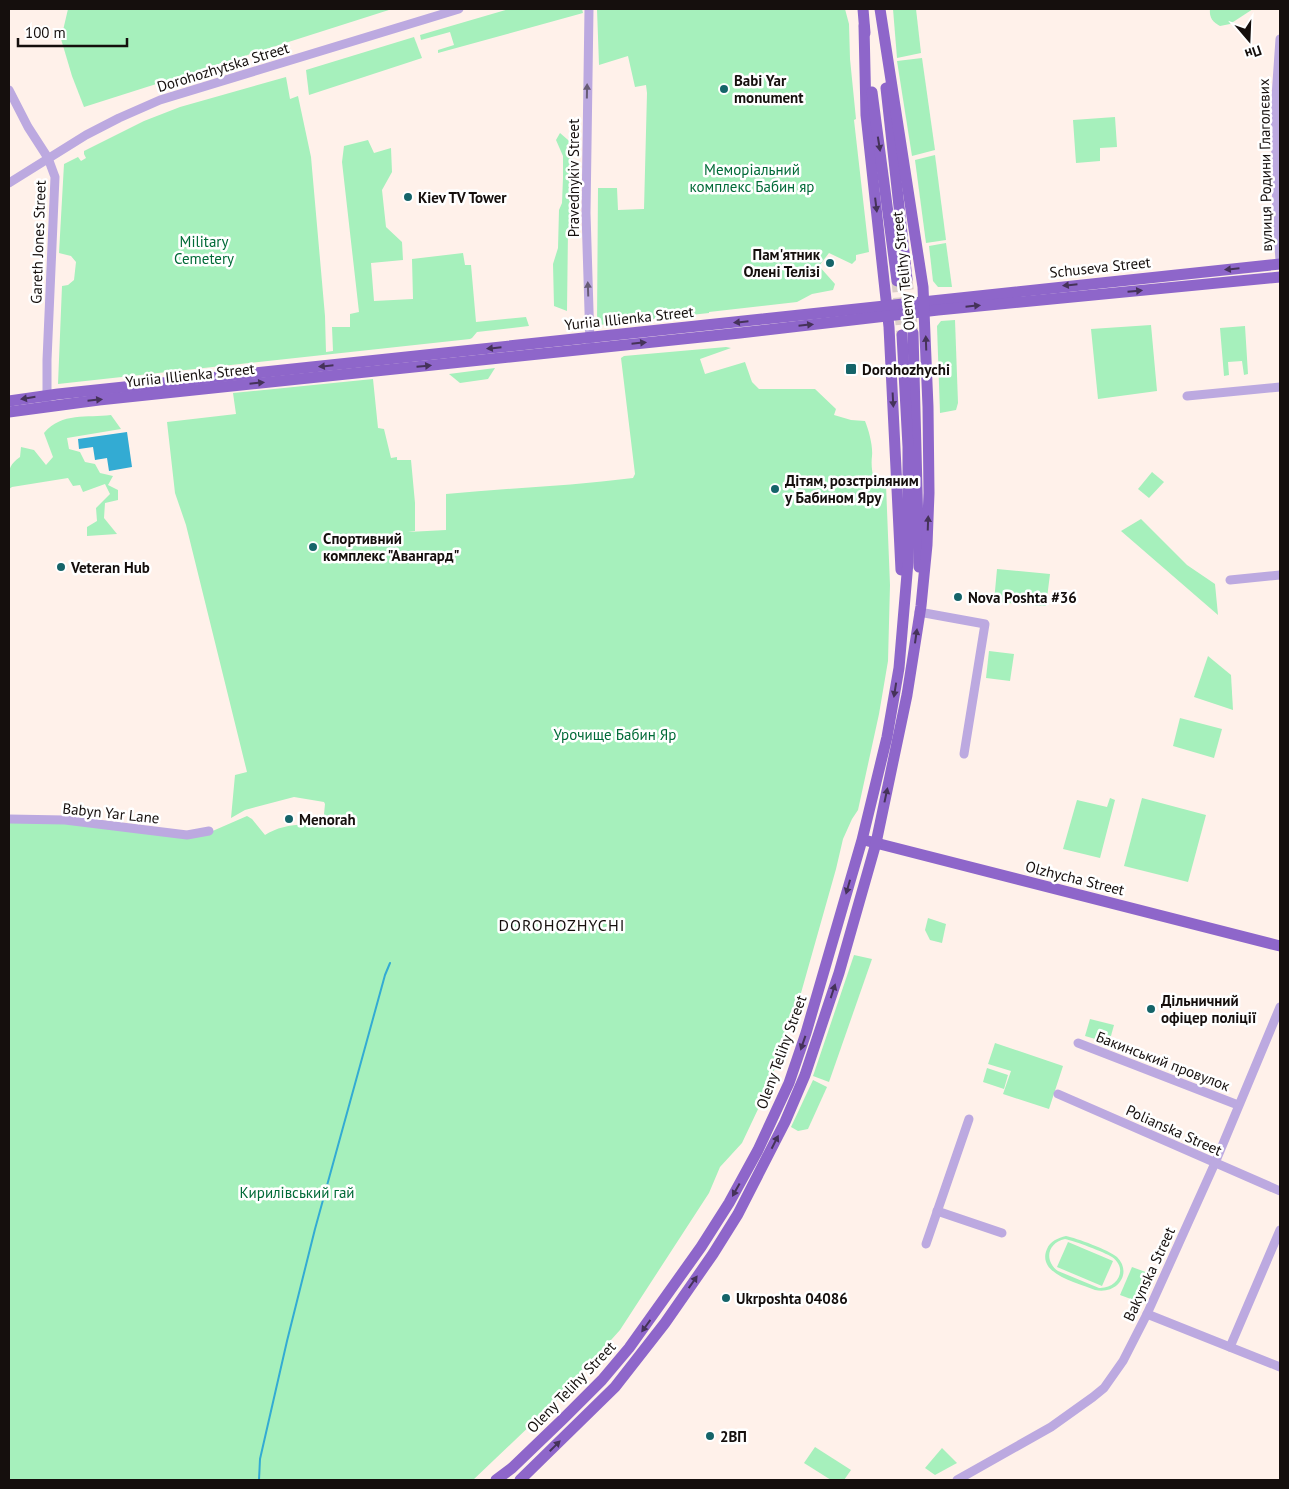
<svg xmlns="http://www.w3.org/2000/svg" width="1289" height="1489" viewBox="0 0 1289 1489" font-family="'PT Sans',sans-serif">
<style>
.green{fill:#a6f0bc;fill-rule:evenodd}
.water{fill:#33abd3}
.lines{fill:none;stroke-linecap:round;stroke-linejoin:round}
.stream{stroke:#33abd3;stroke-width:2}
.major-tunnel{stroke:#dccfc9;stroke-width:11;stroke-dasharray:11 5.5;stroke-linecap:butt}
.minor{stroke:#bca9e0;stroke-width:9}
.major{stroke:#8e66ca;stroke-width:11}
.oneway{fill:#685c76}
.oneway2{fill:#453259}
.poi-dot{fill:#156469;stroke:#fff;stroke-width:2}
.labels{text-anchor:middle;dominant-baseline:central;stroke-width:5;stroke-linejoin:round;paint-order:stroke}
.street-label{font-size:15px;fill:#150f0d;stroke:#fff}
.poi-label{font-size:15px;font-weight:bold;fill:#150f0d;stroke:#fff;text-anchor:start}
.park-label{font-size:15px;fill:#006a37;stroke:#fff}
.neighbourhood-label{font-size:16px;letter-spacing:1px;fill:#150f0d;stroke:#fff}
</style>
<rect width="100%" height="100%" fill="#fff1ea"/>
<g class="green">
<path d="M68,9h324l-308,98 -12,-31 -11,-37z"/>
<path d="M509,9h73l1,4 -145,40v-3l16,-5 -4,-13 -29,8 -1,-5z"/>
<path d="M597,9h248l4,15 1,35 6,60 -2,1 15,132 -13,3v5l-4,4 -23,-11 -10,13 16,18 -2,6 -21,4 -15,8 -88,10v1l-110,12 -2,-2 1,-135h19l1,22 26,-1 3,-116 -1,-8 -11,2 -7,-31 -29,9z"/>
<path d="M893,9h23l5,44 -24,5z"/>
<path d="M1210,9h43l-23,15 -10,2c-7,-4 -11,-8 -10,-17z"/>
<path d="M414,37l8,21 -113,37 -3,-25z"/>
<path d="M922,58l13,92 -23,6 -15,-95z"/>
<path d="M286,77l4,22 8,-3 13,61 14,159 1,36 7,-1 -1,-24h18v-13l9,-2 -17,-150 2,-16 24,-6 6,13 17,-5 1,24 -10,18 4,37 16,15 1,18 -32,3 3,38 39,-2 -1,-40 51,-6 2,12h6l5,57 50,-5 3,9 -52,6 -5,6 -2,1 -412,45 4,-98 6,-1 6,-5 2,-18 -5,-6 -12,-3 5,-89 14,-7 3,4 5,-3 -2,-4v-3l60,-30 36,-14z"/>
<path d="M1115,117l2,30 -17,1v13l-24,2 -3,-43z"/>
<path d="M560,133l15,13 -4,16 -1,19 6,13v30l-8,6 -1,81 -13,-5 -1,-42 5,-16 1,-38 3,-7 1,-25v-22l-7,-16z"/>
<path d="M935,155l11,85 -20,3 -11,-83z"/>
<path d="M946,243l6,44h-14l-5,-6 -4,-35z"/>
<path d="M955,320l3,83 -2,7 -16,3 -3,-87 4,-5z"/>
<path d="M1151,325l6,66 -59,8 -7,-70z"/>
<path d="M1245,326l3,48 -4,1 -2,-14 -14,1 1,13 -5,1 -4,-48z"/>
<path d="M726,347l5,1 -31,11 5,15 40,-12 7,20 7,7h56l21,20 -2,6 17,5 14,1c4,10 8,25 7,35 -1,9 0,16 2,24l4,4 8,1 4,100 -2,76 -9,53 -21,96 -6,9 -9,20 -7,30 -35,124 -33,95 -26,55 -22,24 -11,26 -89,137 -61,68 -86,82h-464v-659l55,1 144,11 39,-17 5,3 13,16c16,-10 39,-13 57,-8l1,-3 2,-20 -1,-2 -30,-5 -49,13 -14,8 4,-43 12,-3 -61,-247 -11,-32 -8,-71 69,-8 -3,-21 140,-14 5,49 6,1 7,29 6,-1v3h14l4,43v28l-7,1 38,-2v-36c62,-6 125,-8 187,-16l2,-4 -14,-116 3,-2z"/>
<path d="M495,368l-7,11 -28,4 -11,-9z"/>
<path d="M111,415l10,14 -54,9 2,11 11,3 5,10 10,2 5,9 13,3 -5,9 10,5v10l-13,3 -1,15 13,16 -30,2v-9l10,-6 -1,-13 14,-14 -5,-10 -22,8 -3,-7 -7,1 -5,-8 -56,9 -3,2c0,-16 -3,-22 11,-32l1,-10 13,3 12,15 7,-8 -9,-24c18,-21 43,-15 67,-18z"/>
<path d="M1152,472l12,10 -15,16 -11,-9z"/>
<path d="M1141,519l46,46 28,19 3,31 -97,-84z"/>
<path d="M997,569l53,5 -4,32 -52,-4z"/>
<path d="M989,651l25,3 -4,27 -24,-3z"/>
<path d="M1208,656l23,19 2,35 -39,-13z"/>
<path d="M1180,718l42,11 -8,29 -41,-12z"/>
<path d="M1110,798l5,2 -15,58 -37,-9 14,-49 30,7z"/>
<path d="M1142,798l64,17 -18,67 -64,-16z"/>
<path d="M928,918l18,6 -4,19 -12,-3 -5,-10z"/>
<path d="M854,955l18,4 -43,123 -16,-6z"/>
<path d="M1090,1019l24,6 -5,18 -24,-7z"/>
<path d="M995,1043l68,23 -14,43 -46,-15 8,-23 -23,-7z"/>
<path d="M987,1068l21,7 -4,14 -21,-7z"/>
<path d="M813,1080l14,7 -19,42 -10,2 -7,-4z"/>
<path d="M1066,1236c10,2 43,14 51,21 16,16 0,38 -22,33 -17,-7 -59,-16 -48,-41 3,-8 11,-11 19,-13zM1065,1239c10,2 39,13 47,18 17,12 5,32 -13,31l-41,-17c-14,-10 -11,-28 7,-32z"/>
<path d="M1068,1242l45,19 -11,25 -45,-19z"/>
<path d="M1132,1267l19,7 -12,28 -19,-7z"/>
<path d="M815,1447l36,23 -7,10h-13l-27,-17z"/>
<path d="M942,1448l15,15 -22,12 -10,-7z"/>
</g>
<path class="water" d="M127,432l5,35 -23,4 -2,-13 -12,2 -2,-13 -14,2 -1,-10z"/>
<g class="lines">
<path class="stream" d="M259,1480l1,-21 27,-118 28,-112 70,-254 5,-12"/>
<g class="major-tunnel">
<path d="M907,279l6,54"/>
<path d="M897,281l5,54"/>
</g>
<g class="minor">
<path d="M589,9l-3,204 4,130"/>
<path d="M1280,39l-5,72 2,110 3,39"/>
<path d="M9,90l19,37 20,31 7,19 -8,183v40"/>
<path d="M9,183l77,-48 33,-17 41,-18 299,-91"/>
<path d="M1187,396l93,-9"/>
<path d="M1230,580l50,-5"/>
<path d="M919,612l66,12 -21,130"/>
<path d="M9,819l56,1 122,15 22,-4"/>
<path d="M1078,1043l160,62"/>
<path d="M1058,1094l222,97"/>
<path d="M937,1211l65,22"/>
<path d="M926,1244l43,-125"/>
<path d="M1147,1314l133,53"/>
<path d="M1230,1347l50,-117"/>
<path d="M957,1480l94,-53 42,-30 11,-9 19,-27 24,-47 68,-151 65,-156"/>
</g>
<g class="major">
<path d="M863,9l2,24"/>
<path d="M864,26l2,89 23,212 12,243"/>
<path d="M886,88l21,191"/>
<path d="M872,92l25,189"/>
<path d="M913,333l6,234"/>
<path d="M9,401l49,-7 1222,-130"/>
<path d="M9,412l90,-12 641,-67 198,-23 342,-33"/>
<path d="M868,841l412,105"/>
<path d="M496,1480l16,-12 52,-50 38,-38 27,-32 72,-101 28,-44 29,-53 31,-67 17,-50 56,-193 25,-103 12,-69 9,-106v-115l-6,-112"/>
<path d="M520,1480l95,-93 50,-64 48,-69 25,-40 47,-92 20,-47 34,-102 37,-130 31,-148 14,-89 6,-61 2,-52 -1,-86 -5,-120 -43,-278"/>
</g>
</g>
<defs><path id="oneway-solid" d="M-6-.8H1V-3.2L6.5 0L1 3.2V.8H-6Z" transform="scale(1.25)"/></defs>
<g class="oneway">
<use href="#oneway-solid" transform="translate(587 91) rotate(-89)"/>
<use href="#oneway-solid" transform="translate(588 289) rotate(-92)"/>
</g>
<g class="oneway2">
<use href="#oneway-solid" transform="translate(879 144) rotate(81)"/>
<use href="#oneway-solid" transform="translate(876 205) rotate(83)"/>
<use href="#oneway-solid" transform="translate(1232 269) rotate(174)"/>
<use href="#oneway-solid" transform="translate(1070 285) rotate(174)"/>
<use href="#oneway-solid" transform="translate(1135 291) rotate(-5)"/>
<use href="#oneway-solid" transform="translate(973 306) rotate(-6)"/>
<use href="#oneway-solid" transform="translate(741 322) rotate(174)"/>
<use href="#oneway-solid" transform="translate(806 325) rotate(-6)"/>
<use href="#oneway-solid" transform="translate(639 343) rotate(-6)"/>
<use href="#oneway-solid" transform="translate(926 343) rotate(-92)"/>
<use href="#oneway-solid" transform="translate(494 348) rotate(174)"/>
<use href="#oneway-solid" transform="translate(326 366) rotate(174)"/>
<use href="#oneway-solid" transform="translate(424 366) rotate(-5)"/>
<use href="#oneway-solid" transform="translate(257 383) rotate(-6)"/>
<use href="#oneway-solid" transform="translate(28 398) rotate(171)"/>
<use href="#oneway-solid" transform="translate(95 400) rotate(-6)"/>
<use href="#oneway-solid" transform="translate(893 400) rotate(87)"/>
<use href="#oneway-solid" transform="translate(928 523) rotate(-88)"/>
<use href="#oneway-solid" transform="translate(916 636) rotate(-82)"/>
<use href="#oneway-solid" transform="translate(895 690) rotate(99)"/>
<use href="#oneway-solid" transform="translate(886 795) rotate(-78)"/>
<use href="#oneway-solid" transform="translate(848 887) rotate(106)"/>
<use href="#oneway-solid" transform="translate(833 991) rotate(-72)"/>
<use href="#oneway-solid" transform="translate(803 1043) rotate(109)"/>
<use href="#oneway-solid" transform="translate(775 1142) rotate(-63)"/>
<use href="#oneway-solid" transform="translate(736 1190) rotate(119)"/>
<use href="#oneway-solid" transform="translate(693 1282) rotate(-55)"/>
<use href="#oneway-solid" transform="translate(646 1326) rotate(126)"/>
<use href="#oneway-solid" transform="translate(555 1446) rotate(-45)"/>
</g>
<g class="poi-dot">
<circle cx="724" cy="89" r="5"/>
<circle cx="408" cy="197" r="5"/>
<circle cx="830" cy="263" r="5"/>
<rect x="845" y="363" width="12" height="12" rx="2.5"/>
<circle cx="775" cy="489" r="5"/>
<circle cx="313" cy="547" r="5"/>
<circle cx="61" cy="567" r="5"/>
<circle cx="958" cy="597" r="5"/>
<circle cx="289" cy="819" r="5"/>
<circle cx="1151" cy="1009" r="5"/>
<circle cx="726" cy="1298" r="5"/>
<circle cx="710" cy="1436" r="5"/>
</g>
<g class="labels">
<g class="street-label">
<text transform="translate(223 67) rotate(-17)">Dorohozhytska Street</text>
<text transform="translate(1265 165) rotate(-91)">вулиця Родини Глаголєвих</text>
<text transform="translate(573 178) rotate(-90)">Pravednykiv Street</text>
<text transform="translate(38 242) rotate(-88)">Gareth Jones Street</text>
<text transform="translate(1100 267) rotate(-6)">Schuseva Street</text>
<text transform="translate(903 271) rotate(-96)">Oleny Telihy Street</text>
<text transform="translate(629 318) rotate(-6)">Yuriia Illienka Street</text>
<text transform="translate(190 375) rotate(-6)">Yuriia Illienka Street</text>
<text transform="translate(111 813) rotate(6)">Babyn Yar Lane</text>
<text transform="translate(1075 878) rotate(14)">Olzhycha Street</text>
<text transform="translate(781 1052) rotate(-70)">Oleny Telihy Street</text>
<text transform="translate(1163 1061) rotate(21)">Бакинський провулок</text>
<text transform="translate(1174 1130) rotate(24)">Polianska Street</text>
<text transform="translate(1149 1274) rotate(-65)">Bakynska Street</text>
<text transform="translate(571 1387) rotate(-46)">Oleny Telihy Street</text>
</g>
<g class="poi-label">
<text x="734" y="80">Babi Yar<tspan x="734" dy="17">monument</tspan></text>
<text x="418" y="197">Kiev TV Tower</text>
<text x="820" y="254" text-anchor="end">Пам'ятник<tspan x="820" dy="17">Олені Телізі</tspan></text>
<text x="862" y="369">Dorohozhychi</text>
<text x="785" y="480">Дітям, розстріляним<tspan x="785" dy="17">у Бабином Яру</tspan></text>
<text x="323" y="538">Спортивний<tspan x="323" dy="17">комплекс "Авангард"</tspan></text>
<text x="71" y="567">Veteran Hub</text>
<text x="968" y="597">Nova Poshta #36</text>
<text x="299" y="819">Menorah</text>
<text x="1161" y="1000">Дільничний<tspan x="1161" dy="17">офіцер поліції</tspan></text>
<text x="736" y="1298">Ukrposhta 04086</text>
<text x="720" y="1436">2ВП</text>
</g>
<g class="park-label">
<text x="752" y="169">Меморіальний<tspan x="752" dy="17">комплекс Бабин яр</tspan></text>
<text x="204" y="241">Military<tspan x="204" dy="17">Cemetery</tspan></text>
<text x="615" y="734">Урочище Бабин Яр</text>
<text x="297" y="1192">Кирилівський гай</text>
</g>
<g class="neighbourhood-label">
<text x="562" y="925">DOROHOZHYCHI</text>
</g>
</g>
<rect width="1289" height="1489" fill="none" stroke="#150f0d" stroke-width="20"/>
<g transform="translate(1249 40) rotate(161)" stroke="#ffffff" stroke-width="4" paint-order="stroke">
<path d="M0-4L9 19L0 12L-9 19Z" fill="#150f0d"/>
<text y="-8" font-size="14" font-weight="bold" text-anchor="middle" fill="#150f0d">Пн</text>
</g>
<path d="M18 38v8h109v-8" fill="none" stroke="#150f0d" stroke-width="2.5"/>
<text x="25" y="38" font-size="15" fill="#150f0d" stroke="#ffffff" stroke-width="4" paint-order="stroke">100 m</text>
</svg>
